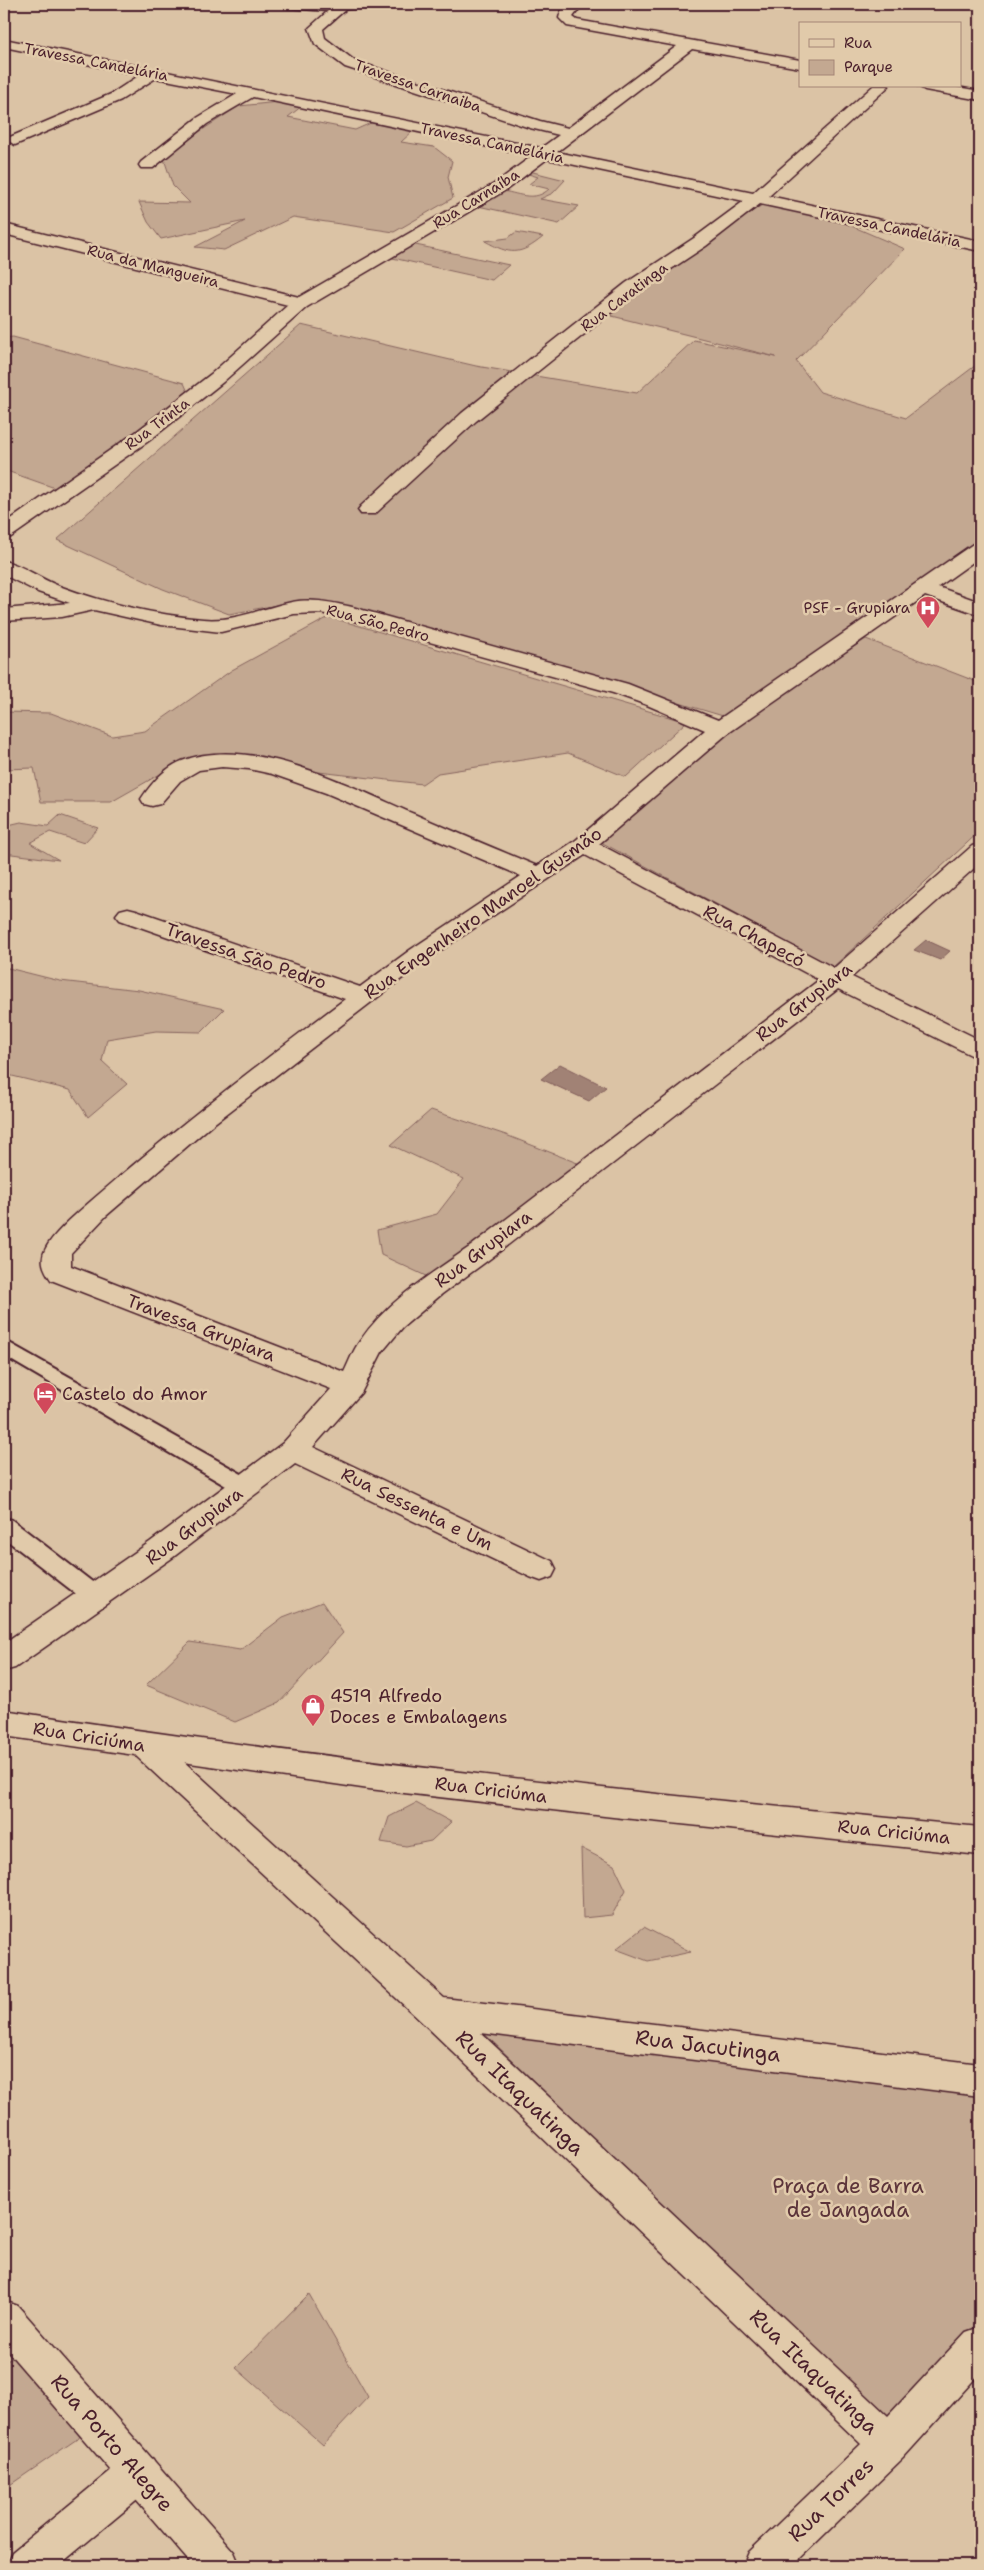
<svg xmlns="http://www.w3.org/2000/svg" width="984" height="2570" viewBox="0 0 984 2570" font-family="'Shantell Sans',sans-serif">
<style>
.green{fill:#c3a891;stroke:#86645e}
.water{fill:#a18275;stroke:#7e5a57}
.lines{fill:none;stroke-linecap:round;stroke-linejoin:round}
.service-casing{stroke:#4a1f2b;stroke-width:4}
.minor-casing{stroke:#4a1f2b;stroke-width:3}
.tertiary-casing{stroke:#4a1f2b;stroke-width:3}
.secondary-casing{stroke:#4a1f2b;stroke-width:3}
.service{fill:#e1caaa;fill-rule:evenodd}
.minor{fill:#e1caaa;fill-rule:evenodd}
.tertiary{fill:#e1caaa;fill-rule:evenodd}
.secondary{fill:#e1caaa;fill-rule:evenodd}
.labels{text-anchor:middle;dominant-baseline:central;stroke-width:5;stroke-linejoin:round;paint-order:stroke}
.far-street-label{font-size:15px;fill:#4a1f2b;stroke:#e1caaa}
.far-poi-label{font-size:15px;fill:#4a1f2b;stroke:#e1caaa;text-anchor:end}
.street-label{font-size:18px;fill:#4a1f2b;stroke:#e1caaa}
.poi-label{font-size:18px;fill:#4a1f2b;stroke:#e1caaa;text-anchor:start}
.near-street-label{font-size:21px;fill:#4a1f2b;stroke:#e1caaa}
.near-park-label{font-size:21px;fill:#5c343a;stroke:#e1caaa}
</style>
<rect width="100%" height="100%" fill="#dbc3a5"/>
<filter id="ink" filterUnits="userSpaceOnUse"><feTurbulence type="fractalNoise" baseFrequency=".02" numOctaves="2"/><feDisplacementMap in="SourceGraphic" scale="10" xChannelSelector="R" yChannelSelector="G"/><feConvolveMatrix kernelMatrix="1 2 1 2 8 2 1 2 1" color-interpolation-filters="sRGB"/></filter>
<g filter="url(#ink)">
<g class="green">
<path d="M279,102l23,4 -14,11 67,13 18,-8 40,9 -12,11 33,5 18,14 -4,16 5,21 -59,34 -101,-15 -69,33 -29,-3 50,-26 -84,18 -13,-17 -9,-20 51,1 -17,-17 -9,-27 35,-27 40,-26z"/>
<path d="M529,171l36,9 -12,13 -13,6 39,7 -20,18 -81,-18 25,-15c17,3 32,11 46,-2l-20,-5 9,-7 -13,-4z"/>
<path d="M762,205l78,16 65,28 -109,112 24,31 86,26 74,-56v184l-257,170 -338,-100 -81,-16 -75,14 -66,-25 -106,-49 244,-215 175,41 161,27 57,-53 82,17 -176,-44z"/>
<path d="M516,232l27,5c-23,19 -33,18 -58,4l23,-3z"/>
<path d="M411,244l98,21 -17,15 -104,-23z"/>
<path d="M13,337l171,46 4,9 -47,37 -86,59 -51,-18v-132z"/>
<path d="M329,617l357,105 -60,55 -58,-24 -130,20 -16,11 -232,-27 -79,45h-70l-7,-34 -30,1v-57l47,1 61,23 33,-5 87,-61z"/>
<path d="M866,639l114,44v148l-147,136 -234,-126 122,-108z"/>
<path d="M60,815l38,13 -14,15 -34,-11 -20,11 29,17 -55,-7v-27l17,-4 27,4z"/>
<path d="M4,967l56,14 79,9 85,19 -23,23 -45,-1 -49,8 -5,22 25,23 -39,33 -18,-27 -66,-16z"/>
<path d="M431,1110l75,25 74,29 -152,113 -47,-22 -4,-25 60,-16 27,-35 -73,-34z"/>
<path d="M322,1602l21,31 -64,70 -44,19 -89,-37 44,-43 50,8 43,-33z"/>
<path d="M416,1803l35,19 -20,19 -25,5 -25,-4 8,-25z"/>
<path d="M581,1848l33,17 12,25 -14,25 -29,3z"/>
<path d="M644,1927l47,25 -43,9 -32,-12z"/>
<path d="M467,2017l513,63v265l-82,85z"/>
<path d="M309,2294l59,103 -45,48 -87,-77z"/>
<path d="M39,2346l54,61 -13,30 -76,52v-127z"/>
</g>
<g class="water">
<path d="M926,940l24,11 -10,9 -26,-10z"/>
<path d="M560,1064l46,23 -17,14 -48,-22z"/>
</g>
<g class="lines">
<defs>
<g id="service">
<path d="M4,1340l250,141 3,6 -3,6 -8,2 -8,-2 -234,-137z"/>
<path d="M4,1518l8,2 92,71 3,6 -3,6 -8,3 -8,-3 -84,-65z"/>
</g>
<g id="minor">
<path d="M281,4h89l-7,4 -17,1 -23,20 2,9 30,23 185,60 28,7 109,-82 -110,-20 -8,-8 2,-7 7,-7h15l-10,13 4,3 223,40v8l-108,-19 -135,103 196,41 120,-107h16l-120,110 211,45v10l-220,-47 -54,42 -68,45 -162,130 -101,93h-14l-3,-4 3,-4 101,-93 164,-130 68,-45 50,-37 -197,-42 -41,31 -199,117 -84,75 -73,58 -139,97 -7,2v-15l132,-92 75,-58 77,-69 -284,-71v-10l295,73 195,-113 38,-28 -279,-59 -46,27 -54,44h-12l-2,-3 2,-3 56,-44 40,-24 -81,-16 -35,22 -106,45 -8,-5 3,-3 101,-43 29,-19 -136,-28v-8l537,109 18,-13 -29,-7 -185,-61 -30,-23 -6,-16 19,-17 -40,-3z"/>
<path d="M918,86h33l29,5v9l-55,-10z"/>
<path d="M980,542v15l-42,30 42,15v13l-55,-19 -198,138 -128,110 235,124 138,-122 8,-2v19l-128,114 128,63v18l-9,-3 -133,-66 -347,269 -49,36 -39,33 -21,25 -21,41 -48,54 239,114 4,8 -4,8 -11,4 -11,-4 -235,-113 -123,94 -157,110 -11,3v-28l146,-101 133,-99 48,-54 -280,-109c-7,-10 -12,-20 -5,-32 11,-21 54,-54 73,-71 73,-62 149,-120 226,-178l-225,-79 -4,-5 4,-5 8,-2 8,2 224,77 50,-37 111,-74 -195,-83 -54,-19 -23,-5 -27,-2 -23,3 -19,11 -20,23 -8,2 -8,-2 -3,-5c10,-15 23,-31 41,-38 70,-27 169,26 232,53 41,18 82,35 123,52l39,-26 129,-110 -58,-25 -34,-12 -277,-77 -16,-3 -26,1 -73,18 -60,-7 -67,-15 -32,7 -58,4v-12l66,-6 -32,-11 -34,-17v-14c19,4 36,18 55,25 46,17 96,29 144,33 32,3 59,-11 89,-17 21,-4 41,1 60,5l276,77 90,36 255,-176zM585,855l234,125 -348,266c-39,27 -84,55 -111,95 -7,9 -11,21 -16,31l-273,-106v-13l35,-37 106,-91 214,-165z"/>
<path d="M147,1734l11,4 286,260 536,66v32l-499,-63 407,383 78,-84 14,-5v46l-77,85 -111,108h-49l6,-14 112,-108 -438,-421 -287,-267 -5,-9 5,-9z"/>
<path d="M139,2453l14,6 6,14 -6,14 -95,79h-52l6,-14 113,-93z"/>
</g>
<path id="tertiary" d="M4,2301l14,5 216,246 6,14h-47l-189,-219z"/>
<path id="secondary" d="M4,1710c324,51 650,85 976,117v28l-367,-38 -244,-28 -365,-53z"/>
</defs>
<use href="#service" class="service-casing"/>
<use href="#minor" class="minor-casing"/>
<use href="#tertiary" class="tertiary-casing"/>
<use href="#secondary" class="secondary-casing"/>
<use href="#service" class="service"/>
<use href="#minor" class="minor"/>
<use href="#tertiary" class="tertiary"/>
<use href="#secondary" class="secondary"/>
</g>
</g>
<defs>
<symbol id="hospital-pin" viewBox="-11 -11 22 30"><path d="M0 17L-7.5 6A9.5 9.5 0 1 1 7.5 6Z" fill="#d1495b" stroke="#e1caaa"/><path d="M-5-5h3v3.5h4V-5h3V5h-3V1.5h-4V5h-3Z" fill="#fff"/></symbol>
<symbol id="hotel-pin" viewBox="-11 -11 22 30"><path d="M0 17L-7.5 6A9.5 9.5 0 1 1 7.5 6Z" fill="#d1495b" stroke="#e1caaa"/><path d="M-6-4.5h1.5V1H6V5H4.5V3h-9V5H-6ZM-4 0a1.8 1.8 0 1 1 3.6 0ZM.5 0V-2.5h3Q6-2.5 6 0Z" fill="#fff"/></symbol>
<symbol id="shop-pin" viewBox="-11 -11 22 30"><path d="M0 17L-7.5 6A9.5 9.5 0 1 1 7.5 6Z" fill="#d1495b" stroke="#e1caaa"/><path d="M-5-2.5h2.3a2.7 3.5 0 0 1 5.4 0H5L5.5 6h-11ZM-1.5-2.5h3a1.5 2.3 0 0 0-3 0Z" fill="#fff"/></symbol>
</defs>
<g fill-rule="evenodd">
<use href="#hospital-pin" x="914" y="594" width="28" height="38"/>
<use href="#hotel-pin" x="31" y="1380" width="28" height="38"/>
<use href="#shop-pin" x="299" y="1692" width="28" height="38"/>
</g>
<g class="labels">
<g class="far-street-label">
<text transform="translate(96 62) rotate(11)">Travessa Candelária</text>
<text transform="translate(418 86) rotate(19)">Travessa Carnaiba</text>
<text transform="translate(492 143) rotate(12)">Travessa Candelária</text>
<text transform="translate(476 199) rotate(-32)">Rua Carnaíba</text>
<text transform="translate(889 227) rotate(12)">Travessa Candelária</text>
<text transform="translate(153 266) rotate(14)">Rua da Mangueira</text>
<text transform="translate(624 297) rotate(-37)">Rua Caratinga</text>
<text transform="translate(157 424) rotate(-37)">Rua Trinta</text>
<text transform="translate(378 623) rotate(15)">Rua São Pedro</text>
</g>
<g class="far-poi-label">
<text x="910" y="608">PSF - Grupiara</text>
</g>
<g class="street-label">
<text transform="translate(483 913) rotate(-35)">Rua Engenheiro Manoel Gusmão</text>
<text transform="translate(754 936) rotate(28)">Rua Chapecó</text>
<text transform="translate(246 956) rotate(19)">Travessa São Pedro</text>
<text transform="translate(804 1002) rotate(-38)">Rua Grupiara</text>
<text transform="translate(483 1249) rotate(-37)">Rua Grupiara</text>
<text transform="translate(201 1328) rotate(21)">Travessa Grupiara</text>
<text transform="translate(417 1509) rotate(26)">Rua Sessenta e Um</text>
<text transform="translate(194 1526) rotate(-37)">Rua Grupiara</text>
<text transform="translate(89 1737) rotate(9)">Rua Criciúma</text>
<text transform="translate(491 1790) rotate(7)">Rua Criciúma</text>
<text transform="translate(894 1832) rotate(6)">Rua Criciúma</text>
</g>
<g class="poi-label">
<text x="62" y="1394">Castelo do Amor</text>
<text x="330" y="1696">4519 Alfredo<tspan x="330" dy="21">Doces e Embalagens</tspan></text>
</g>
<g class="near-street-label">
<text transform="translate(708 2046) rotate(7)">Rua Jacutinga</text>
<text transform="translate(520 2093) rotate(44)">Rua Itaquatinga</text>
<text transform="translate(814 2372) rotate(44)">Rua Itaquatinga</text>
<text transform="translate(112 2443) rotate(49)">Rua Porto Alegre</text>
<text transform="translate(831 2500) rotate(-44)">Rua Torres</text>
</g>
<g class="near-park-label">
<text x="848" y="2186">Praça de Barra<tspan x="848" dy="24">de Jangada</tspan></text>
</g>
</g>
<rect width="984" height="2570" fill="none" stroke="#e1caaa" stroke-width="20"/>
<rect x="10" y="10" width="964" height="2550" fill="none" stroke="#4a1f2b" stroke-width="2" filter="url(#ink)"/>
<rect x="799" y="22" width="162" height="65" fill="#e1caaa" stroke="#a58677"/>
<rect x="809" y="39" width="25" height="8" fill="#e1caaa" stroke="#a58677"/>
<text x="844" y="48" font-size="15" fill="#4a1f2b">Rua</text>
<rect x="809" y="60" width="25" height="15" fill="#c3a891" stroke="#a58677"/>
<text x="844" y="72" font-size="15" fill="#4a1f2b">Parque</text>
</svg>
